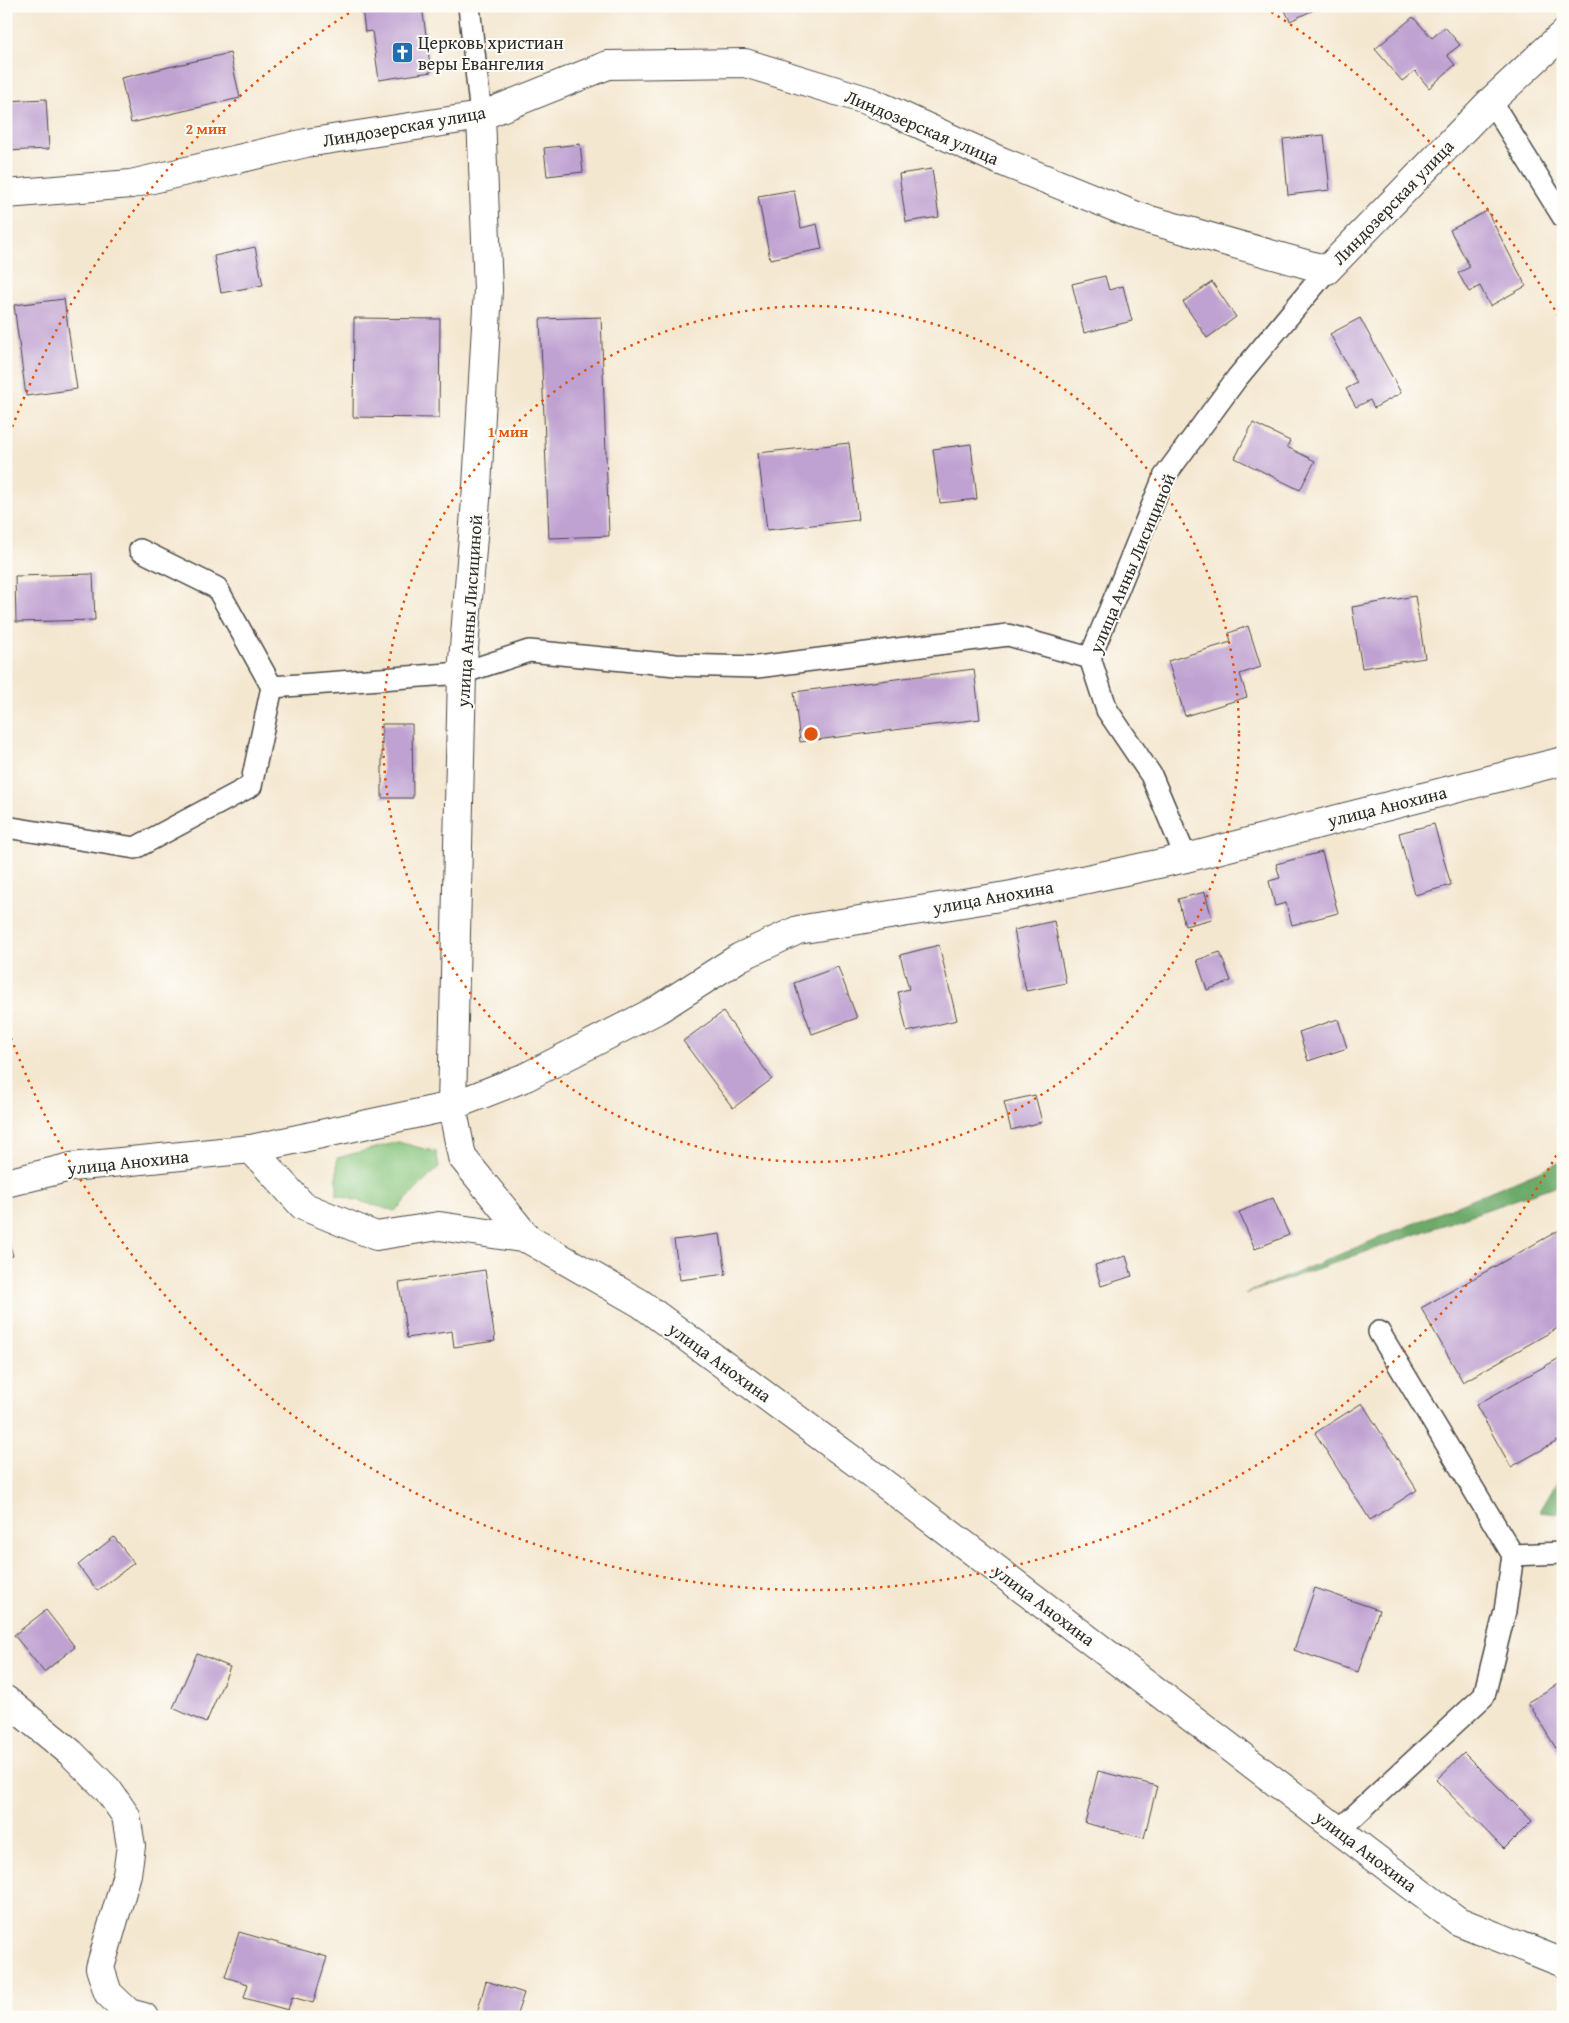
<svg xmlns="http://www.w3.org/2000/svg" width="1569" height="2023" viewBox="0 0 1569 2023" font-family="'Gentium Book Plus',serif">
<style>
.green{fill:#87c47b;stroke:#597853}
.forest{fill:#6daa6b;stroke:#4c6a4b}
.building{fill:#bfa2d1}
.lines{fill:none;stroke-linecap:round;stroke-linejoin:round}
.service-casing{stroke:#494744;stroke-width:24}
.minor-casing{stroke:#494744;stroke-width:30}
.service{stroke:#fff;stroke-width:21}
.minor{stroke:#fff;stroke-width:28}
.ring{fill:none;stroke:#df570e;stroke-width:2.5;stroke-dasharray:2.5 5}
.labels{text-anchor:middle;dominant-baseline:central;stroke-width:4;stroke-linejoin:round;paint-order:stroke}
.poi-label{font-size:18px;fill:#2b2b2b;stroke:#fdfcf7;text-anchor:start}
.street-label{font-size:18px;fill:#2b2b2b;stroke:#fdfcf7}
.centre{fill:#df570e;stroke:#fdfcf7;stroke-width:2.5}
.ring-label{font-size:15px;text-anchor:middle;font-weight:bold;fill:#df570e;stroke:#fdfcf7;stroke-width:4;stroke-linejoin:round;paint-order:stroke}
</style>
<rect width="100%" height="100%" fill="#fdfcf7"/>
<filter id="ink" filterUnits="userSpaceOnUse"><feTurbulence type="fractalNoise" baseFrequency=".02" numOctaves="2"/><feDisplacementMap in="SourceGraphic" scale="10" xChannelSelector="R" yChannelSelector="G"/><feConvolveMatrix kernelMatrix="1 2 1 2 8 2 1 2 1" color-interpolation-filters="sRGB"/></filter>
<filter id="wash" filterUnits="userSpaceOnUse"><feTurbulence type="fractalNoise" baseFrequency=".0096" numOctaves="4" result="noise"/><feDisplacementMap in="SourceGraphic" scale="20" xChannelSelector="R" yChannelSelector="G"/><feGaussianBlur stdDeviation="1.12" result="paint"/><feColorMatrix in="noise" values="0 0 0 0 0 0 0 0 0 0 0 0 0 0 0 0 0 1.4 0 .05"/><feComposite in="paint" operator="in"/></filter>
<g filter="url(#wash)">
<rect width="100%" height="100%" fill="#f4e7d0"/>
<path class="green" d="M398,1142l38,10 3,15 -44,44 -58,-16v-37z"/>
<g class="forest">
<path d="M1563,1161v22l-318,111z"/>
<path d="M1563,1472v42l-23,-3z"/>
</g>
<g id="blocks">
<g class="building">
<path d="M370,6h52l9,66 -52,8 -7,-49 -7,1 -3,-24z"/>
<path d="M1283,6h39l-32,15z"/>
<path d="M1413,17l19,21 13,-11 15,18 -13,10 8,10 -26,23 -14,-17 -13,10 -27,-32z"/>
<path d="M230,53l10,45 -109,25 -10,-45z"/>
<path d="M46,99l3,50 -43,2v-50z"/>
<path d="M1324,135l6,55 -42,5 -5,-56z"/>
<path d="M580,144l3,28 -36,4 -3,-28z"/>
<path d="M932,169l7,48 -33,5 -7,-48z"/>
<path d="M794,190l7,38 16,-4 5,25 -52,10 -12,-63z"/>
<path d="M1487,211l39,75 -36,20 -10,-20 -11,6 -11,-19 12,-6 -20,-37z"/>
<path d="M255,247l8,38 -42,8 -7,-37z"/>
<path d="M1105,276l4,14 14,-4 9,35 -48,12 -12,-49z"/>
<path d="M1212,282l24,35 -29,21 -24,-36z"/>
<path d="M64,299l13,90 -51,7 -12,-91z"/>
<path d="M601,317l8,219 -60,2 -9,-219z"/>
<path d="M354,318l86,1 -1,99 -86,-1z"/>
<path d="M1360,318l41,75 -27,15 -4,-8 -14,7 -10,-18 11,-6 -27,-49z"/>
<path d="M1253,423l37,18 -3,6 28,14 -15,29 -65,-32z"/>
<path d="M849,443l9,77 -91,10 -9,-77z"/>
<path d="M971,444l6,55 -37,4 -7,-54z"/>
<path d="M93,574l2,46 -79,2 -1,-46z"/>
<path d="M1415,596l10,62 -63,10 -10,-61z"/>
<path d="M1248,626l13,41 -21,7 7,23 -62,19 -17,-55 63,-19 -2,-9z"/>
<path d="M974,669l6,50 -180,23 -6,-50z"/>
<path d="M382,724h30l1,74h-31z"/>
<path d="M1434,824l17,61 -36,10 -16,-62z"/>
<path d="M1322,852l16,61 -46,12 -6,-22 -11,3 -6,-25 11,-3 -4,-14z"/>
<path d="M1205,892l7,27 -27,7 -7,-27z"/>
<path d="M1054,921l12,62 -40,8 -12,-61z"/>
<path d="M939,945l18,75 -50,12 -9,-40 11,-3 -9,-34z"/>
<path d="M1220,952l11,29 -24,9 -10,-30z"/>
<path d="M838,967l19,51 -45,16 -18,-51z"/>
<path d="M723,1012l49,67 -39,29 -50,-67z"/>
<path d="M1338,1019l9,29 -39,13 -9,-29z"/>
<path d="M6,1071l4,16 -4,1z"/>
<path d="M1035,1095l7,27 -31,8 -7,-28z"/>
<path d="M1273,1198l16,37 -34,14 -16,-37z"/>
<path d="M1563,1228v97l-100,57 -42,-74z"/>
<path d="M6,1232l7,24 -7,2z"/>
<path d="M720,1234l6,40 -46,6 -6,-40z"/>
<path d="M1126,1256l6,20 -31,10 -6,-21z"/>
<path d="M485,1270l10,71 -41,6 -2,-16 -45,7 -8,-55z"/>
<path d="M1563,1356v82l-52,29 -35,-62z"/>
<path d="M1362,1403l55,87 -47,30 -55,-87z"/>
<path d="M114,1537l20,26 -37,28 -19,-26z"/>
<path d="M1315,1588l64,22 -21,62 -64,-22z"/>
<path d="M46,1610l29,37 -31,25 -30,-37z"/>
<path d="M197,1653l33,14 -24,56 -33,-15z"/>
<path d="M1563,1681v79l-35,-58z"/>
<path d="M1464,1753l68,68 -28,28 -68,-69z"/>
<path d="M1098,1771l59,15 -13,52 -59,-15z"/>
<path d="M239,1932l88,25 -14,46 -21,-6 -4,13 -44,-12 4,-14 -23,-7z"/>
<path d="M486,1981l38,12 -8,24h-40z"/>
</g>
</g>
</g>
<g filter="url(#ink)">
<use href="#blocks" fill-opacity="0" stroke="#494744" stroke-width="1"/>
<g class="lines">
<defs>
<g id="service">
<path d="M469,6l12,110"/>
<path d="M1491,101l72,116"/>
<path d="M140,550l77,38 55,99 190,-14 67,-22 147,14 81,2 251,-32 82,23"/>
<path d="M6,827l129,21 116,-62 21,-99"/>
<path d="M1186,858l-35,-83 -44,-65 -17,-52 74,-181 73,-99 90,-108"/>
<path d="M1513,1555l50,-2"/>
<path d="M1339,1830l145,-134 21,-85 8,-56 -134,-223"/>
</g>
<g id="minor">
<path d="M481,116l7,174 -11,197 -15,186 -10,433 74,-29 131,-67 83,-53 58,-27 214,-35 174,-37 377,-97"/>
<path d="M6,194l125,-10 175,-41 175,-27 127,-51 137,-2 124,38 127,58 143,58 188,53 164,-169 72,-67"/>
<path d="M251,1149l201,-43 10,51 66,82"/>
<path d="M6,1183l65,-16 180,-18 52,57 73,30 63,-10 89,13 112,64 229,169 589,449 105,42"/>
<path d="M6,1700l65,53 37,37 18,26 5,30 -4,28 -27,94 8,25 21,20 15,4"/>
</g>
</defs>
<use href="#service" class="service-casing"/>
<use href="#minor" class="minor-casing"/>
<use href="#service" class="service"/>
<use href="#minor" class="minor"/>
</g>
</g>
<g class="ring">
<circle cx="811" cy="734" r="428"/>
<path d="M1560 1149A856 856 0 0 1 7 1027M7 441A856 856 0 0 1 357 8M1265 8A856 856 0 0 1 1560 319"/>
</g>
<defs>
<symbol id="church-square" viewBox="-11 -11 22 22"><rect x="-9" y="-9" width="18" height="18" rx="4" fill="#1f6fb2" stroke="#fdfcf7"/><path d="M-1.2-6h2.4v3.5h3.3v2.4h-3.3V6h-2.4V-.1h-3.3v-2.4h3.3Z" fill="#fff"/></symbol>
</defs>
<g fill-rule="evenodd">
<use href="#church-square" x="390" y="40" width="25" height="25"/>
</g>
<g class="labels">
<g class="poi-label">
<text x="418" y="42">Церковь христиан<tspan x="418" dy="21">веры Евангелия</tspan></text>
</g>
<g class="street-label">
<text transform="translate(404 126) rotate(-10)">Линдозерская улица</text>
<text transform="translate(922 127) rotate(23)">Линдозерская улица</text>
<text transform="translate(1393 202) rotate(-46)">Линдозерская улица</text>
<text transform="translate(1132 563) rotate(-67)">улица Анны Лисициной</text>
<text transform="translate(469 611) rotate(-86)">улица Анны Лисициной</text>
<text transform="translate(1387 806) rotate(-14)">улица Анохина</text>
<text transform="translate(993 897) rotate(-10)">улица Анохина</text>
<text transform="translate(128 1162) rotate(-6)">улица Анохина</text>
<text transform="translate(720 1362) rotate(36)">улица Анохина</text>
<text transform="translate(1044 1605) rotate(37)">улица Анохина</text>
<text transform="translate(1366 1851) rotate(37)">улица Анохина</text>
</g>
</g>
<circle cx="811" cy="734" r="8" class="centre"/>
<g class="ring-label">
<text x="206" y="134">2 мин</text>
<text x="508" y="437">1 мин</text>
</g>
<rect width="1569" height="2023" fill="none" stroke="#fdfcf7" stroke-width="25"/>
</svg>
